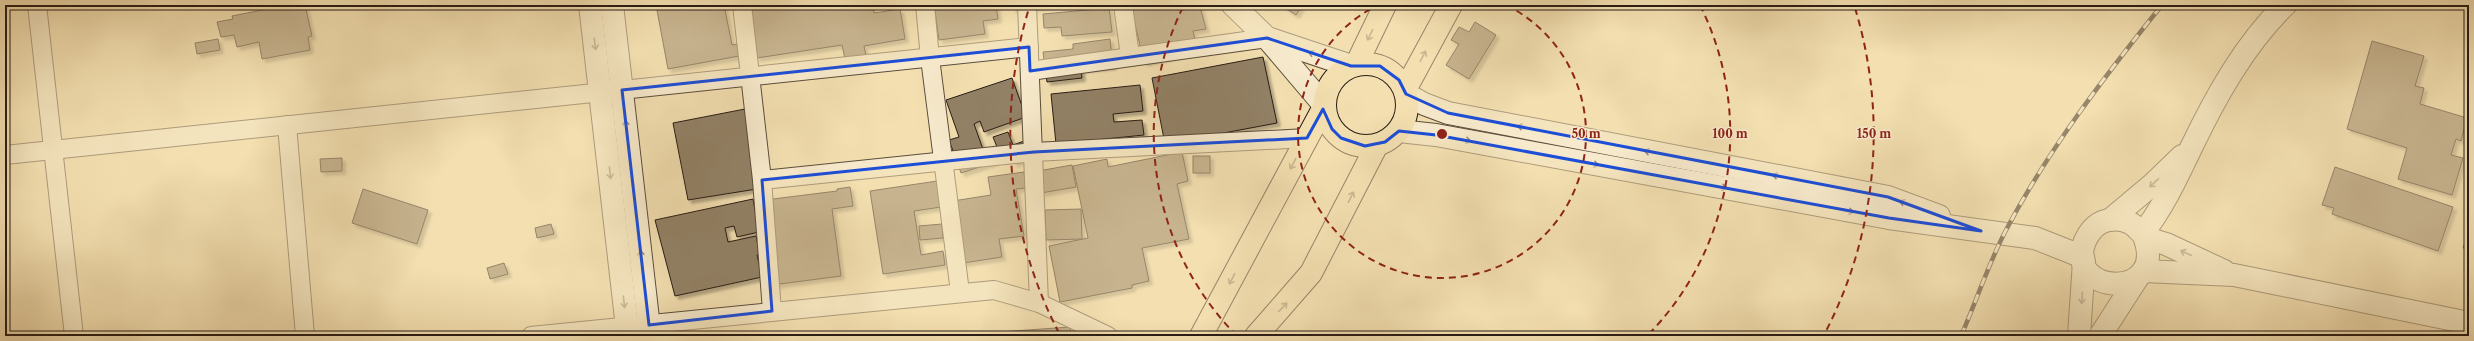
<svg xmlns="http://www.w3.org/2000/svg" width="2474" height="341" viewBox="0 0 2474 341" font-family="'Libre Caslon Text',serif">
<style>
.building{fill:#928166;stroke:#281c15;filter:url(#shadow)}
.lines{fill:none;stroke-linecap:round;stroke-linejoin:round}
.minor-casing{stroke:#5b4d3c;stroke-width:20}
.tertiary-casing{stroke:#5b4d3c;stroke-width:24}
.primary-casing{stroke:#281c15;stroke-width:24}
.minor{stroke:#f7eacc;stroke-width:18}
.tertiary{stroke:#f7eacc;stroke-width:22}
.primary{stroke:#f3dfb0;stroke-width:22}
.rail-casing{stroke:#281c15;stroke-width:4.5}
.rail{stroke:#f7eacc;stroke-width:3;stroke-dasharray:9;stroke-linecap:butt}
.oneway{stroke:#98876a}
.oneway2{stroke:#9a8d7a}
.marked{fill:none;stroke:#1d4ed8;stroke-width:3;stroke-linejoin:round}
.ring{fill:none;stroke:#8f2418;stroke-width:2;stroke-dasharray:7 5}
.centre{fill:#8f2418;stroke:#f7eacc;stroke-width:2}
.ring-label{font-size:12px;text-anchor:middle;font-weight:bold;fill:#8f2418;stroke:#f7eacc;stroke-width:3;stroke-linejoin:round;paint-order:stroke}
</style>
<defs>
<filter id="shadow"><feDropShadow dx="3.5" dy="3.5" stdDeviation="1" flood-color="#0004"/></filter>
</defs>
<rect width="100%" height="100%" fill="#f3dfb0"/>
<filter id="stains"><feTurbulence type="fractalNoise" baseFrequency=".005" numOctaves="4"/><feColorMatrix values="0 0 0 0 .2 0 0 0 0 .09 0 0 0 0 .02 0 0 0 .5 -.17"/></filter>
<radialGradient id="worn" r=".72"><stop offset=".6" stop-color="#630" stop-opacity="0"/><stop offset="1" stop-color="#630" stop-opacity=".3"/></radialGradient>
<g class="building">
<path d="M288,5h17l7,31 -4,1 2,13 -48,9 -3,-17 -22,5 -3,-12 -13,2 -4,-15 16,-3 -1,-3z"/>
<path d="M656,5h68l8,40 5,-1 2,12 -71,13z"/>
<path d="M748,5h124l2,8 26,-4 5,30 -41,7 2,10 -21,3 -3,-14 -85,13z"/>
<path d="M934,5h62l2,14 -15,2 2,13 -46,6z"/>
<path d="M1012,5h43l-42,4z"/>
<path d="M1145,5h46l1,4 8,-2 6,22 -13,2 4,19 -53,12 -13,-54z"/>
<path d="M1281,5h21l-6,10z"/>
<path d="M1109,8l3,24 -50,4 -1,-9 -17,1 -1,-14z"/>
<path d="M1475,22l21,13 -27,44 -23,-14 13,-21 -8,-4 8,-13 10,5z"/>
<path d="M218,39l2,11 -23,4 -2,-11z"/>
<path d="M1110,39l3,27 -32,3 1,9 -35,4 -4,-30 30,-3v-5z"/>
<path d="M2372,41l52,15 -9,30 9,2 -4,16 47,14 -6,23 -5,-2 -5,16 12,3 -11,37 -54,-16 9,-31 -60,-19z"/>
<path d="M1263,57l14,66 -112,21 -13,-66z"/>
<path d="M1012,78l14,39 -42,15 -4,-11 -6,3 10,28 13,-5 -4,-10 15,-5 5,13 11,-4 6,17 -16,5 -4,-12 -18,12 -31,10 -12,-33 10,-3 -13,-37z"/>
<path d="M1140,85l3,26 -30,3 1,8 28,-2 2,15 -88,9 -5,-50z"/>
<path d="M745,109l18,79 -75,12 -15,-77z"/>
<path d="M1182,152l6,29 -11,3 12,55 -47,9 7,33 -17,4v3l-72,14 -11,-56 39,-8 -15,-72 34,-7 1,8z"/>
<rect x="1193" y="156" width="17" height="17"/>
<path d="M342,158v13l-21,1 -1,-13z"/>
<path d="M1072,165l4,22 -35,6 -3,-22z"/>
<path d="M2335,167l118,40 -15,44 -106,-37 2,-6 -12,-3z"/>
<path d="M1024,172l2,16 -10,1 8,47 -25,3 3,18 -39,6 -10,-62 38,-6 -3,-18z"/>
<path d="M944,180l4,26 -34,5 7,44 22,-4 2,14 -62,9 -13,-83z"/>
<path d="M850,187l3,19 -21,3 9,67 -69,9 -7,-85 72,-9v-2z"/>
<path d="M363,189l65,21 -11,34 -65,-21z"/>
<path d="M753,199l6,33 -22,5 -3,-11 -9,2 3,14 28,-6 4,19h-3l5,22 -87,19 -20,-76z"/>
<path d="M1081,209l1,30 -36,1 -1,-30z"/>
<path d="M551,224l3,10 -17,4 -2,-10z"/>
<path d="M942,224l1,14 -23,2 -1,-14z"/>
<path d="M2469,230v20l-6,-2z"/>
<path d="M504,263l4,11 -18,5 -3,-11z"/>
<path d="M1070,327l1,9h-128z"/>
</g>
<g class="lines">
<defs>
<g id="minor">
<path d="M37,5l37,331"/>
<path d="M742,5l20,175 10,131"/>
<path d="M925,5l5,53 30,234"/>
<path d="M1027,5l12,298"/>
<path d="M1123,5l7,51"/>
<path d="M1030,71l237,-33"/>
<path d="M287,125l18,211"/>
<path d="M5,155l1024,-108"/>
<path d="M762,180l272,-28 273,-14"/>
<path d="M531,336l463,-46 45,13 69,33"/>
</g>
<g id="tertiary">
<path d="M590,5l38,331"/>
<path d="M612,5l38,331"/>
<path d="M1233,5l34,33 57,67"/>
<path d="M1267,38l84,28"/>
<path d="M1406,94l18,10 24,9 440,84 51,19"/>
<path d="M1399,131l37,4 453,83 146,20 48,19"/>
<path d="M2110,220l43,-36 29,-28"/>
<path d="M2143,233c21,-27 34,-56 49,-87 24,-50 53,-102 93,-141"/>
<path d="M2143,234c29,68 -81,62 -58,7 5,-11 12,-19 24,-21 7,-1 15,0 21,3 5,2 9,8 14,12 5,4 15,7 22,9 19,9 39,18 58,27"/>
<path d="M2143,271l91,4 235,48"/>
<path d="M2079,336l5,-75"/>
<path d="M2100,336l38,-59"/>
</g>
<g id="primary">
<circle cx="1366" cy="105" r="41"/>
<path d="M1356,65l29,-60"/>
<path d="M1405,90l46,-85"/>
<path d="M1201,336l124,-231"/>
<path d="M1256,336l55,-63 66,-128"/>
</g>
</defs>
<use href="#minor" class="minor-casing"/>
<use href="#tertiary" class="tertiary-casing"/>
<use href="#primary" class="primary-casing"/>
<use href="#minor" class="minor"/>
<use href="#tertiary" class="tertiary"/>
<use href="#primary" class="primary"/>
<defs>
<path id="rail" d="M1961,336c15,-34 27,-71 44,-104 43,-82 99,-155 157,-227"/>
</defs>
<use href="#rail" class="rail-casing"/>
<use href="#rail" class="rail"/>
</g>
<defs><path id="oneway-shaft" d="M-6 0H5M1.5-3L5.5 0L1.5 3" fill="none" stroke-width="1.6" stroke-linecap="round" stroke-linejoin="round"/></defs>
<g class="oneway">
<use href="#oneway-shaft" transform="translate(1370 35) rotate(116)"/>
<use href="#oneway-shaft" transform="translate(1423 56) rotate(-62)"/>
<use href="#oneway-shaft" transform="translate(1293 164) rotate(118)"/>
<use href="#oneway-shaft" transform="translate(1351 197) rotate(-63)"/>
<use href="#oneway-shaft" transform="translate(1232 279) rotate(118)"/>
<use href="#oneway-shaft" transform="translate(1283 307) rotate(-47)"/>
</g>
<g class="oneway2">
<use href="#oneway-shaft" transform="translate(595 44) rotate(82)"/>
<use href="#oneway-shaft" transform="translate(1314 54) rotate(-162)"/>
<use href="#oneway-shaft" transform="translate(626 126) rotate(-96)"/>
<use href="#oneway-shaft" transform="translate(1523 127) rotate(-169)"/>
<use href="#oneway-shaft" transform="translate(1465 140) rotate(10)"/>
<use href="#oneway-shaft" transform="translate(1650 152) rotate(-169)"/>
<use href="#oneway-shaft" transform="translate(1593 164) rotate(10)"/>
<use href="#oneway-shaft" transform="translate(610 173) rotate(84)"/>
<use href="#oneway-shaft" transform="translate(1778 176) rotate(-169)"/>
<use href="#oneway-shaft" transform="translate(2154 183) rotate(137)"/>
<use href="#oneway-shaft" transform="translate(1721 187) rotate(10)"/>
<use href="#oneway-shaft" transform="translate(1905 203) rotate(-160)"/>
<use href="#oneway-shaft" transform="translate(1848 211) rotate(10)"/>
<use href="#oneway-shaft" transform="translate(2186 253) rotate(-156)"/>
<use href="#oneway-shaft" transform="translate(641 256) rotate(-96)"/>
<use href="#oneway-shaft" transform="translate(2082 298) rotate(94)"/>
<use href="#oneway-shaft" transform="translate(624 302) rotate(84)"/>
</g>
<path d="M0 0H2474V341H0ZM1267,38l84,28h29l19,14 7,14 42,19 440,84 93,34 -92,-13 -453,-83 -37,-4 -14,11 -20,4 -24,-8 -9,-9 -9,-20 -16,29 -273,14 -272,28 10,131 -123,14 -27,-235 407,-43 1,24z" fill="#f3dfb0" fill-opacity=".55" fill-rule="evenodd"/>
<path class="marked" d="M1267,38l84,28h29l19,14 7,14 42,19 440,84 93,34 -92,-13 -453,-83 -37,-4 -14,11 -20,4 -24,-8 -9,-9 -9,-20 -16,29 -273,14 -272,28 10,131 -123,14 -27,-235 407,-43 1,24z"/>
<g class="ring">
<path d="M1506 5A144 144 0 1 1 1378 5"/>
<path d="M1237 336A288 288 0 0 1 1184 5M1700 5A288 288 0 0 1 1647 336"/>
<path d="M1059 333A432 432 0 0 1 1029 8M1855 8A432 432 0 0 1 1825 333"/>
</g>
<circle cx="1442" cy="134" r="6" class="centre"/>
<g class="ring-label">
<text x="1586" y="138">50 m</text>
<text x="1730" y="138">100 m</text>
<text x="1874" y="138">150 m</text>
</g>
<rect width="2474" height="341" fill="none" stroke="#f3dfb0" stroke-width="20"/>
<rect x="6" y="6" width="2462" height="329" fill="none" stroke="#281c15" stroke-width="2"/>
<rect x="10" y="10" width="2454" height="321" fill="none" stroke="#281c15"/>
<rect width="100%" height="100%" filter="url(#stains)"/>
<rect width="100%" height="100%" fill="url(#worn)"/>
</svg>
